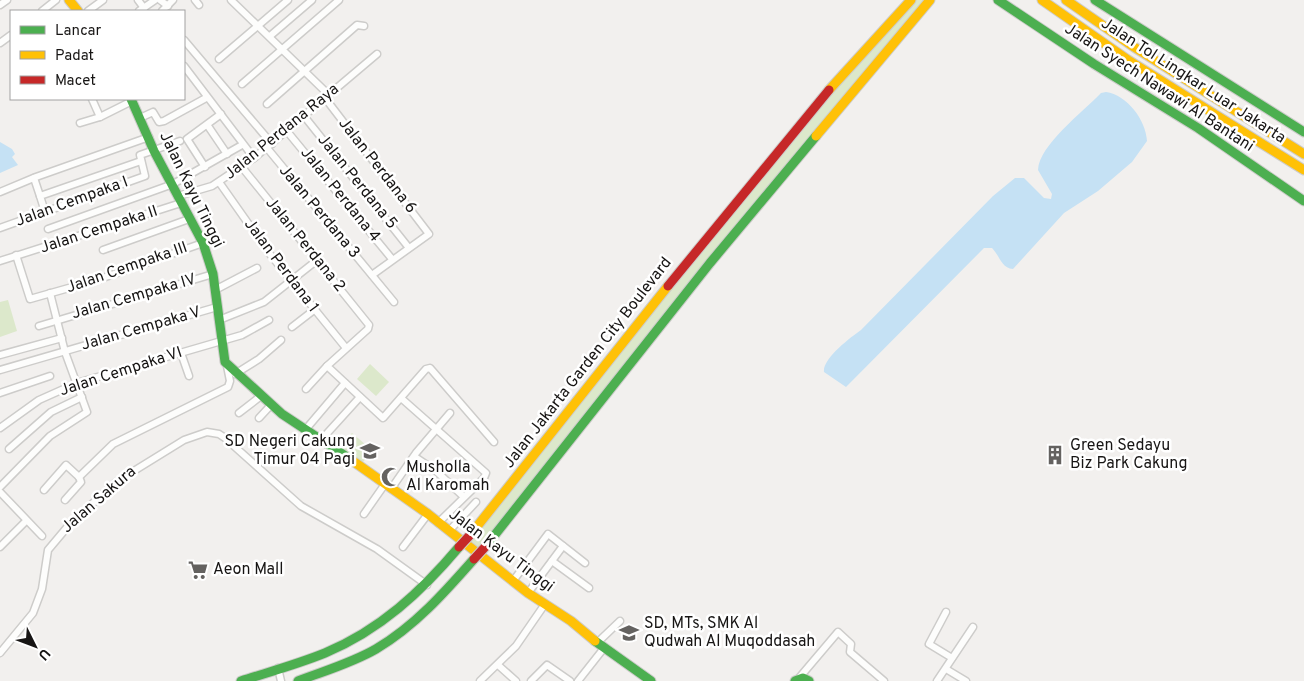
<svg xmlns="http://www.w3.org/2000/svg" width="1304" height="681" viewBox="0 0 1304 681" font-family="Overpass,sans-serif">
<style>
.green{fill:#dce8cb}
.water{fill:#c5e1f4}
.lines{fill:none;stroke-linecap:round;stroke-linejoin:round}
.street-casing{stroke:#cdccca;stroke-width:9}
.fast-casing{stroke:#cdccca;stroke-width:11}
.slow-casing{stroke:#cdccca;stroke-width:11}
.jam-casing{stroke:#cdccca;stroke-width:11}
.street{stroke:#fdfdfc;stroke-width:6}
.fast{stroke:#4caf50;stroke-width:9}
.slow{stroke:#ffc107;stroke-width:9}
.jam{stroke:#c62828;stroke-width:9}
.jam-bridge-casing{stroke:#cdccca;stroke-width:11;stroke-linecap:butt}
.jam-bridge{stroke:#c62828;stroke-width:9}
.labels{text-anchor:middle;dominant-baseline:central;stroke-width:5;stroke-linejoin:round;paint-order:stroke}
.street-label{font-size:16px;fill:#171514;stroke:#fff}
.poi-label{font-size:16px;fill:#171514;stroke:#fff;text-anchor:start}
</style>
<rect width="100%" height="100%" fill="#f2f0ee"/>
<g class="green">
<path d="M912,0h19l-66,75 -385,477 -15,-11 248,-310z"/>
<path d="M8,300l9,31 -17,6v-35z"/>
<path d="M370,364l19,18 -13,14 -19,-17z"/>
<path d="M352,433l21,18 -12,13 -21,-18z"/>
</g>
<g class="water">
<path d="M1106,92c21,3 40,28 41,49l-15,21 -34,29 -34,22 -51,56c-12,-1 -13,-13 -21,-21h-8l-138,139 -22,-15c-2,-13 27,-35 37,-42l132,-134 22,-18h9l20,20 7,1 1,-5 -14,-24c1,-25 45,-58 63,-77z"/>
<path d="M0,142l12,7 3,5 -3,3 6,8 -18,8z"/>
</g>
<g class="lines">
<defs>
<g id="street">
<path d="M138,0l6,8"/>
<path d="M160,0l8,6"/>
<path d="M195,0l4,5"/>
<path d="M231,0l98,95"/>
<path d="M0,5l7,-5"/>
<path d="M42,11l14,-11"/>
<path d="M88,11l15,-11"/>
<path d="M139,11l16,-11"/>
<path d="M162,11l11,-11"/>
<path d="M270,36l42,-36"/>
<path d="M184,40l88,104"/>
<path d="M0,43l11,-8"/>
<path d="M219,59l69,-59"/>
<path d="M184,66l70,92"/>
<path d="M242,84l97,-84"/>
<path d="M325,98l104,136 -57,41"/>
<path d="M92,99l8,18"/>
<path d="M267,104l90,-79 7,1"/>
<path d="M304,116l105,132"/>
<path d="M140,118l13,-6 6,10 5,-1 42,-23"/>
<path d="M80,123l20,-6 32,-16"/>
<path d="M208,126l19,28"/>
<path d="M286,130l106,129"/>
<path d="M267,148l127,154"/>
<path d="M241,166l128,159 -1,4 -41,37 56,52 43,-49 4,-1 64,74"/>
<path d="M205,167l-18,-28 34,-25"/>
<path d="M34,178l6,18"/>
<path d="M219,182l50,71 77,95"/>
<path d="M0,192l36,-15 113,-40"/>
<path d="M178,196l34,-10 42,-28 123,-104"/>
<path d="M45,212l-5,-16 101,-35"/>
<path d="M0,228l145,-52 -5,-21 40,-14"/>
<path d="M48,229l125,-45 69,-39"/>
<path d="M103,250l86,-31"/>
<path d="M16,255l14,44 67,-19 106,-37"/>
<path d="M0,261l181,-58"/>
<path d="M215,290l42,-22"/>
<path d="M219,320l45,-18 52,-41"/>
<path d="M39,326l174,-52"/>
<path d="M292,327l22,-17"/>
<path d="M181,353l8,23"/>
<path d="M0,355l62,-17"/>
<path d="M0,370l217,-63"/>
<path d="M235,374l24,-15 22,-19"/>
<path d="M306,389l21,-23"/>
<path d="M0,393l50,-17"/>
<path d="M401,398l85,75 -2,5 -46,45"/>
<path d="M239,413l22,-17"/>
<path d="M259,418l12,-13"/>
<path d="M0,428l39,-28 38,-17 165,-48 27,-15"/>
<path d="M306,429l39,-46"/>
<path d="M321,440l39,-43"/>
<path d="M9,449l42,-37 31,-15"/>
<path d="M415,457l21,14 28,26"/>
<path d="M79,477l34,-33 115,-57 2,-6 -3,-15"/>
<path d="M0,487l50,-51 37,-24 -22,-60 -15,-59"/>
<path d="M391,489l25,-36 34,-40"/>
<path d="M44,490l22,-25 13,12"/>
<path d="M0,492l42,44"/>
<path d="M65,500l16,-18 -2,-5"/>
<path d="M364,514l21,-30"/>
<path d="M449,531l27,-29"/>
<path d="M0,547l26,-26"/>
<path d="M403,547l25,-33"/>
<path d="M552,561l37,27"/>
<path d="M513,581l35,-47 37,29"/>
<path d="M528,593l35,-47"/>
<path d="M946,612l-17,32 23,14"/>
<path d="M598,642l22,-21"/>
<path d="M0,653l33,-40 9,-24 6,-39 21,-25 47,-43 68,-42 23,-8 12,2 6,4 76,68 76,43 50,36"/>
<path d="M498,665l18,16"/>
<path d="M278,668l3,13"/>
<path d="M946,669l20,12"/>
<path d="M799,678l39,-46 13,12 -1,8 34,29"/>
<path d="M480,681l36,-35 29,-42"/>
<path d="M531,681l16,-16 23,16"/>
<path d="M578,681l26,-33"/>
<path d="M937,681l36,-54"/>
</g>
<g id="fast">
<path d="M998,0l96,64 104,64 106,73"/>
<path d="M1095,0l209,132"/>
<path d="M131,99l23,52 49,92 10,31 12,88 57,52 68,45"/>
<path d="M486,546l224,-283 106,-127"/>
<path d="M595,641l56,40"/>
<path d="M241,681c28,-9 57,-17 84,-28 55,-23 96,-61 134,-106"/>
<path d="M298,681c26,-10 54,-18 78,-32 39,-23 69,-57 98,-90"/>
<path d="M795,681l8,-3 6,3"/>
</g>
<g id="slow">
<path d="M69,0l9,11"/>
<path d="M1042,0l86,60 176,110"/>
<path d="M1066,0l68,47 170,107"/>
<path d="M829,90l82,-90"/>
<path d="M816,136l114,-136"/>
<path d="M350,459l78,55 100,79 43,28 24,20"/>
<path d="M471,534l197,-248"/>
</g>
<path id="jam" d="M668,286l161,-196"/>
</defs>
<use href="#street" class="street-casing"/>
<use href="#fast" class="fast-casing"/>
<use href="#slow" class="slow-casing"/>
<use href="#jam" class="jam-casing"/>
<use href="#street" class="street"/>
<use href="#fast" class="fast"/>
<use href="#slow" class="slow"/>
<use href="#jam" class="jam"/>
<defs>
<g id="jam-bridge">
<path d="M459,547l12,-13"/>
<path d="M474,559l12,-13"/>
</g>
</defs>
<use href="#jam-bridge" class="jam-bridge-casing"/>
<use href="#jam-bridge" class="jam-bridge"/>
</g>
<defs>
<symbol id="school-bare" viewBox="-9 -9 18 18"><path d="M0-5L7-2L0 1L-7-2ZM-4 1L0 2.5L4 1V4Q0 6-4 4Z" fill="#646260" stroke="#fff" stroke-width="2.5" paint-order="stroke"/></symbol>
<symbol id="building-bare" viewBox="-9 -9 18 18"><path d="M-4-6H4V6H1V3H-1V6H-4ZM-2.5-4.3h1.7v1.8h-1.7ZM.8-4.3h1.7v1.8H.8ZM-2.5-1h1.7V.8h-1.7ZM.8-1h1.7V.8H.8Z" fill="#646260" stroke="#fff" stroke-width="2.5" paint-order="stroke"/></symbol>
<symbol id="mosque-bare" viewBox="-9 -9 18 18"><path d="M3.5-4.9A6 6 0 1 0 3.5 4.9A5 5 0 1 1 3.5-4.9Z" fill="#646260" stroke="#fff" stroke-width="2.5" paint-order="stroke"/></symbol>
<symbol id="supermarket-bare" viewBox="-9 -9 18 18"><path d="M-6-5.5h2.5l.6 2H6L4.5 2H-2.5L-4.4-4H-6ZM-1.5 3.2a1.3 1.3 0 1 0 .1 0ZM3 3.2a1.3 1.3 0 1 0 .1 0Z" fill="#646260" stroke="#fff" stroke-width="2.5" paint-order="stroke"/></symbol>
</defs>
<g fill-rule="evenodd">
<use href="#school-bare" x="356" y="437" width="28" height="28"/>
<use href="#building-bare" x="1041" y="441" width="28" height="28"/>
<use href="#mosque-bare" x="377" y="463" width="28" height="28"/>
<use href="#supermarket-bare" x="184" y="556" width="28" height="28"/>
<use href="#school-bare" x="615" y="619" width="28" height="28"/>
</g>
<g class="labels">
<g class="street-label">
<text transform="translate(1193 81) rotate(33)">Jalan Tol Lingkar Luar Jakarta</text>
<text transform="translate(1159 88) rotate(33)">Jalan Syech Nawawi Al Bantani</text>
<text transform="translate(282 132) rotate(-39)">Jalan Perdana Raya</text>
<text transform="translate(377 166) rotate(52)">Jalan Perdana 6</text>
<text transform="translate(357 182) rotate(51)">Jalan Perdana 5</text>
<text transform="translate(191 190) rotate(64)">Jalan Kayu Tinggi</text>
<text transform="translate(340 195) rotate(51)">Jalan Perdana 4</text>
<text transform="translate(72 202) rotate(-20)">Jalan Cempaka I</text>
<text transform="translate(319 212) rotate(50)">Jalan Perdana 3</text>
<text transform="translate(99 230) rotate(-18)">Jalan Cempaka II</text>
<text transform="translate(305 245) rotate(51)">Jalan Perdana 2</text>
<text transform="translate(281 266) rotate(53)">Jalan Perdana 1</text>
<text transform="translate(127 268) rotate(-19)">Jalan Cempaka III</text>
<text transform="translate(134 297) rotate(-16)">Jalan Cempaka IV</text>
<text transform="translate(141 329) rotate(-16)">Jalan Cempaka V</text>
<text transform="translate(588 363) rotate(-52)">Jalan Jakarta Garden City Boulevard</text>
<text transform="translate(121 372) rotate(-18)">Jalan Cempaka VI</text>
<text transform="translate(99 500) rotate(-41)">Jalan Sakura</text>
<text transform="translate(501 551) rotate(37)">Jalan Kayu Tinggi</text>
</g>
<g class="poi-label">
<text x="355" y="442" text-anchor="end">SD Negeri Cakung<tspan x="355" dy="18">Timur 04 Pagi</tspan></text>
<text x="1070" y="446">Green Sedayu<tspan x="1070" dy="18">Biz Park Cakung</tspan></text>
<text x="406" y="468">Musholla<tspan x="406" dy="18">Al Karomah</tspan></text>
<text x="213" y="570">Aeon Mall</text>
<text x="644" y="624">SD, MTs, SMK Al<tspan x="644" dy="18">Qudwah Al Muqoddasah</tspan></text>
</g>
</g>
<rect x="10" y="10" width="175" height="90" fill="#ffffff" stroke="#a2a1a1"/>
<rect x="20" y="26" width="25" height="8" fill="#4caf50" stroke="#a2a1a1"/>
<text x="55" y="35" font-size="15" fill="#171514">Lancar</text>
<rect x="20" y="51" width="25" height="8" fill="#ffc107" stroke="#a2a1a1"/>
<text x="55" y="60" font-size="15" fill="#171514">Padat</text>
<rect x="20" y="76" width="25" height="8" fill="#c62828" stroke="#a2a1a1"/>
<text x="55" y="85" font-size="15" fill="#171514">Macet</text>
<g transform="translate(35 646) rotate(132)" stroke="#ffffff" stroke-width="4" paint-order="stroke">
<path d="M0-4L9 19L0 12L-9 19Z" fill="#171514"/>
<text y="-8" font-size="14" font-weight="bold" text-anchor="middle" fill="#171514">U</text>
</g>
</svg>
